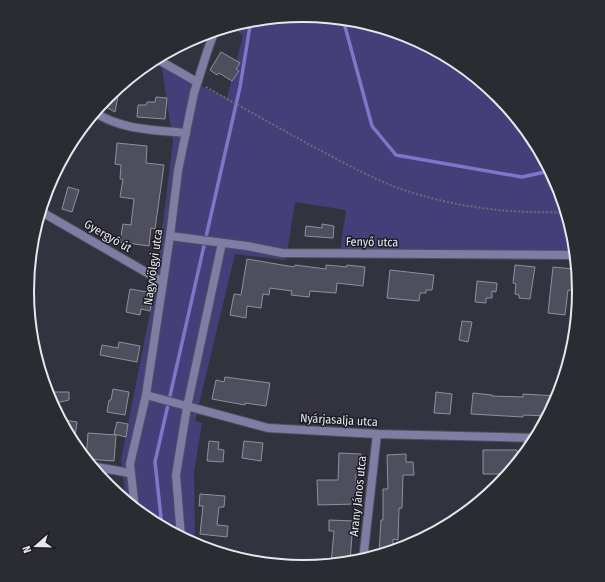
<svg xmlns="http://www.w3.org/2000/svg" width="605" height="582" viewBox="0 0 605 582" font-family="'Fira Sans Condensed',sans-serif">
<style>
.green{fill:#463e78}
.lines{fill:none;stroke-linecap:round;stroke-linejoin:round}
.stream{stroke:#7f76ca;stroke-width:3.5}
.building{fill:#4f4e5c;stroke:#8f8f9e}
.minor-casing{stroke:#50505b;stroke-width:10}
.path{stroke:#6c6c77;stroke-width:2;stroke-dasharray:2 2;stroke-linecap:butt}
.minor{stroke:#7f7da3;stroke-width:8}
.labels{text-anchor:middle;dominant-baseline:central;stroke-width:3;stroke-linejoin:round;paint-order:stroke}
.street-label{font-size:12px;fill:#e7e7f0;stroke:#1b1b21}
.rim{fill:none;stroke:#e7e7f0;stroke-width:2}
</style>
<rect width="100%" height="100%" fill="#33333f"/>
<path class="green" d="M303,15l54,5 51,16 48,26 42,34 34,42 26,48 15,51 2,23 -236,-2 7,-48 -51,-8 -9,58 -51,-6 -40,167 7,2 -8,49 1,73 -46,-25 -23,-18 -5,-42 34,-173 18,-145 -11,-74 65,30 16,-62 -11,-11 17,-5z"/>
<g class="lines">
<g class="stream">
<path d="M343,19l29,107 24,29 126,22 28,-6"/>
<path d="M162,527l-7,-65 85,-375 11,-67"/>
</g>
</g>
<g class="building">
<path d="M221,52l19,11 -4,6 3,2 -7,10 -13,-8 -2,2 -7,-5z"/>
<path d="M120,85l-5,27 -9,-5 4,-14z"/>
<path d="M156,97l11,1 -2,21 -28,-2 1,-12h8l1,-3h8z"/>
<path d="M117,143l30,3 -1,17 18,2 -9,64 -4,-1 -2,18 -29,-4 3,-18 8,1 3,-26 -14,-2 3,-18h-3l1,-14 -6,-1z"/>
<path d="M68,187l11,3 -7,22 -10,-3z"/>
<path d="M322,224l12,2 -1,12 -28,-2 1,-10 16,2z"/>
<path d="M247,259l47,8 1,-2 31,4v-4l21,2v-2l18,2 -2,19 -26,-3 -1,10 -26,-2 -1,6 -18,-2 1,-4 -22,-3 -1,7 -6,-1 -2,14 -14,-2 -1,12 -16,-3 4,-21 7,1z"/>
<path d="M515,265l20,2 -5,32 -11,-1v-3l-4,-1 1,-10 -3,-1z"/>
<path d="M553,267l21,2 -1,9h4l-1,13 -8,-1 -3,25 -17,-2z"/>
<path d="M390,270l44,5 -2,15h-6v3h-6l-1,8 -32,-3z"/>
<path d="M477,281l20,2 -1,9 -4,-1v7h-6v5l-11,-1z"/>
<path d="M130,289l23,4 -3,18 -9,-2 -1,6 -14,-3z"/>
<path d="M462,321l10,1 -4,20 -9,-2z"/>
<path d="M119,342l21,4 -3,16 -37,-7 2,-10 16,3z"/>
<path d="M225,377l45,6 -4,23 -21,-3v2l-33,-6 4,-19 8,2z"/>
<path d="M113,389l16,3 -4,23 -18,-3 2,-12h2z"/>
<path d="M54,392h15v8l-17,4z"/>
<path d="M436,392l16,2 -2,20 -16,-1z"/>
<path d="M473,393l19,2v1l31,1v-3l35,2 -11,20 -24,-1v2l-52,-3z"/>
<path d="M59,419l18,3 -2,14 -7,-1z"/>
<path d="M117,422l11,2 -2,13 -12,-3z"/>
<path d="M88,433l28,2 -2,26 -28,-2z"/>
<path d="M209,441l10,1 -1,7 6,1 -1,12 -16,-1z"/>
<path d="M244,441l19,2 -2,18 -19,-3z"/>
<path d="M483,450h34v12l-6,8h-7v4h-21z"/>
<path d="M339,453l22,1 -1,21 -4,-1v30l-38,1 -1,-25h21z"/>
<path d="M406,454v8h7l1,13h-11l-1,33h-3l-1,32 -5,-1v12l-14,4 2,-35h2v-31h5l-1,-34z"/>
<path d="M200,494l25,2 -1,11h-5l-2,18 11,1 -1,11 -27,-3 3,-28h-4z"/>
<path d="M329,520l24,1 -3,41 -19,2 3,-33h-5z"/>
</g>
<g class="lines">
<defs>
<g id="minor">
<path d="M155,58l42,24"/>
<path d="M94,112c27,18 61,18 92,21"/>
<path d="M40,211l123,71"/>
<path d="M170,236l77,10 35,7 293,2"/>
<path d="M146,395l122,33 109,6 159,4"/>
<path d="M91,466l39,7"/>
<path d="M135,509l-5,-45 16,-69 24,-159 8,-65 16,-78 13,-41 8,-22"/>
<path d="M181,537l-5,-62 11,-68 35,-164"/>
<path d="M363,560l14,-126"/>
</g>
</defs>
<use href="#minor" class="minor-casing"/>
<path class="path" d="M206,87c35,20 70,39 104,58 29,15 60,33 91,44 52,18 109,25 164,23"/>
<use href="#minor" class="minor"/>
</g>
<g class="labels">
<g class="street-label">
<text transform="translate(108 236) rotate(30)">Gyergyó út</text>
<text transform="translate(372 242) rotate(1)">Fenyő utca</text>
<text transform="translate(153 267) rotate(-82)">Nagyvölgyi utca</text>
<text transform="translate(339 420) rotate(3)">Nyárjasalja utca</text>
<text transform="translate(358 496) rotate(-84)">Arany János utca</text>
</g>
</g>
<path d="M0 0H605V582H0ZM34 291a269 269 0 1 1 538 0a269 269 0 1 1-538 0Z" fill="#2b2b32" fill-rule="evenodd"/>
<path class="rim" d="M34 291a269 269 0 1 1 538 0a269 269 0 1 1-538 0Z"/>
<g transform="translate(36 546) rotate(250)" stroke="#1b1b21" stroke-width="3" paint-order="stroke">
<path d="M0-3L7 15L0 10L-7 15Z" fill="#e7e7f0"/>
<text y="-6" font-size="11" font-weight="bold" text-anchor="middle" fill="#e7e7f0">N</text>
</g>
</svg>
